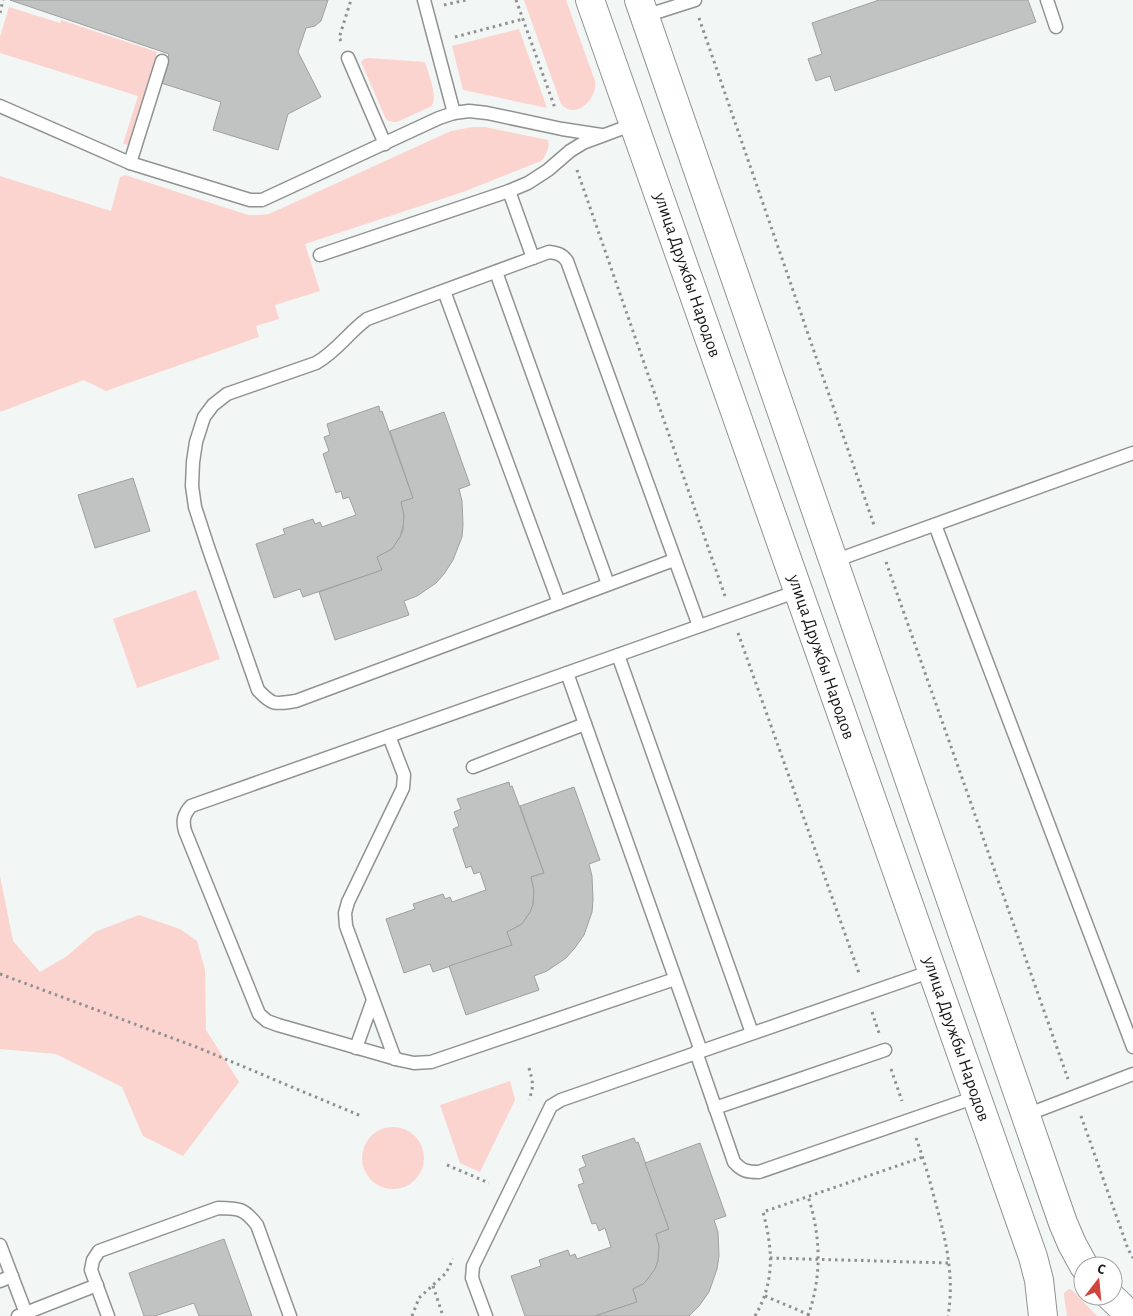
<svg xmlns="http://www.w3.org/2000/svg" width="1133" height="1316" viewBox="0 0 1133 1316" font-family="'Alegreya Sans',sans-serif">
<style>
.green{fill:#fcd4cf}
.building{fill:#c0c3c2;stroke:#9ea1a0}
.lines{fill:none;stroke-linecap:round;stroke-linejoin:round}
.lane-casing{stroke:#909391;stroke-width:15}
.secondary-casing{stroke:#909391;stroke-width:30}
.path{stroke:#8e9190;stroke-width:3;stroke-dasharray:2.5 4;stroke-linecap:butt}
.lane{stroke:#fff;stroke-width:12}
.secondary{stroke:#fff;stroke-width:28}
.labels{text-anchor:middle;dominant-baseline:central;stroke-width:5;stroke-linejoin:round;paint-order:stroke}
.street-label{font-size:18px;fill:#171818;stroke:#fff}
</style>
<rect width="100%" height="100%" fill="#f2f6f4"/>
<g class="green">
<path d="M524,0h42l29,81c3,17 -19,40 -34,23z"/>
<path d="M9,7l51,16 1,-3 96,32 -29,93 -5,-1 15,-48 -138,-43v-16z"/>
<path d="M519,29l28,79 -84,-18 -11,-44z"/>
<path d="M369,58l56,4c3,11 13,34 7,44l-35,16c-5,0 -8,0 -11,-3l-25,-57 3,-3z"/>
<path d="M472,127h13l63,13c2,7 -2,16 -7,21l-78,31 -158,52 15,47 -45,14 4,14 -23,7 3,11 -153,54 -22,-11 -84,32v-236l111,35 9,-34 5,-2 123,40h13l8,-1 182,-83z"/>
<path d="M196,590l24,69 -83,29 -24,-69z"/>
<path d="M0,876l13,65 27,31 27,-16 28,-24 44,-17 41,14 17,12 8,29 1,60 33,52 -56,74 -40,-20 -21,-49 -66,-33 -56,-5z"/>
<path d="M510,1081l5,19 -35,72 -20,-9 -20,-58z"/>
<circle cx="393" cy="1158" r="31"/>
<path d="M1069,1289l3,1 25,26h-30l-3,-20v-3z"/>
</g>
<g class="building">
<path d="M10,0h318l-7,21 -6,5 -9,2 -8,24 23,45 -33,17 -10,36 -65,-20 8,-28 -60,-19 8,-29z"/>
<path d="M879,0h149l8,22 -201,69 -5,-15 -14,5 -8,-22 14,-5 -10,-31z"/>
<path d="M379,406l1,6 2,-1 31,87 -12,4 3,13v8l-4,14 -8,12 -15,8 5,13 -79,27 -3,-8 -26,9 -18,-54 29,-10 -2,-5 30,-10 2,5 5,-2 2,5 34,-12 -7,-18 -6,2 -2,-8 -5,2 -13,-39 6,-3 -5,-14 6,-2 -3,-11z"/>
<path d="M444,412l26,73 -11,4 3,12 1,24 -1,12 -9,23 -9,14 -8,9 -19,13 -13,5 5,14 -74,25 -16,-48 63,-22 -5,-13 15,-8 8,-12 3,-7 1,-15 -3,-13 12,-4 -23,-67z"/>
<path d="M133,478l17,53 -55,17 -17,-53z"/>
<path d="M509,782l1,5 2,-1 32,87 -13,4 3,13 -1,15 -3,7 -8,12 -15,8 5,13 -79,27 -3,-8 -26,9 -18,-54 29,-10 -2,-5 30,-10 2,5 5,-2 2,5 34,-12 -6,-18 -6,2 -3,-8 -5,2 -13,-39 6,-3 -5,-14 7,-3 -4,-10z"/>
<path d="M574,787l26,73 -11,4 3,12 1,24 -1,12 -8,23 -10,14 -8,9 -19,13 -13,5 5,14 -73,25 -17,-49 63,-21 -5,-13 15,-8 8,-12 3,-7 1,-15 -3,-13 13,-4 -24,-67z"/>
<path d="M634,1138l2,5 2,-1 31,87 -13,5 3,12 -1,15 -3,8 -8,11 -4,4 -10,5 4,13 -42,14h-70l-14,-40 30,-10 -2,-6 29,-10 2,6 5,-2 2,5 34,-12 -6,-19 -6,3 -3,-8 -4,1 -14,-39 6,-2 -5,-14 7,-3 -4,-10z"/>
<path d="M700,1143l26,73 -12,4 4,12 1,24 -2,13 -8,23 -10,14 -10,10h-94l42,-14 -4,-13 10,-5 4,-4 8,-11 3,-8 1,-15 -3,-12 13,-5 -24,-66z"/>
<path d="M224,1239l28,77h-53l-5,-13 -39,13h-11l-15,-43z"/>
</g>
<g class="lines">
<defs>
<g id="lane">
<path d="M424,0l30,113"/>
<path d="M1047,0l9,27"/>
<path d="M645,16l50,-16"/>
<path d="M348,58l37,86"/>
<path d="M0,106l130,57 120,37h12l177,-82 15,-5 15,-2 18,2 75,16 39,6"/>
<path d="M130,163l32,-102"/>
<path d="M509,191l24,67"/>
<path d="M320,255l189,-64 19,-8 20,-13 22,-19 13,-8 51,-19"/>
<path d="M496,272l112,312"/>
<path d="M444,291l115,312"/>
<path d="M935,525l198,522"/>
<path d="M674,560l-378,141c-21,3 -23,5 -38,-11l-50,-143 -13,-40 -3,-21 1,-24 3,-20 8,-25 9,-12 14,-11 89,-31c21,-12 32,-30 51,-44l182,-67c8,1 13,2 18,9l132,365"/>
<path d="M834,561l299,-108"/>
<path d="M618,655l-427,151c-7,8 -9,14 -6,25l74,183 8,7 11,4 122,35 14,3 17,-1 244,-83"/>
<path d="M567,673l134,378"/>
<path d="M389,736l15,39 -1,13 -55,114 -3,11 1,13 49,133"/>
<path d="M473,767l112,-43"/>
<path d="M752,1033l-134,-378 180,-64"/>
<path d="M356,1048l17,-48"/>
<path d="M696,1052l38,110c8,9 13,10 25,10l217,-75"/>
<path d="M715,1108l170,-58"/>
<path d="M1026,1115l107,-41"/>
<path d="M0,1245l27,71"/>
<path d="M0,1281l12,-5"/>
<path d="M18,1316l79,-31"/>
<path d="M108,1316l-17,-46 2,-10 6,-9 119,-43c20,0 26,0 39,17l33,91"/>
<path d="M486,1316l-14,-38 1,-12 78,-160 10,-6 371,-129"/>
</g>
<g id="secondary">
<path d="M590,0l443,1257 6,23 4,36"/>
<path d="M639,0l424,1223 9,21 12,22"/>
<path d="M1110,1296l21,20"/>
</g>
</defs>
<use href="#lane" class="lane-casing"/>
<use href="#secondary" class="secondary-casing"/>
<g class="path">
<path d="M516,0l39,108"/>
<path d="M444,5l22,-5"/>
<path d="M0,13l3,-13"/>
<path d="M699,18l175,507"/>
<path d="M455,37l68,-18"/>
<path d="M341,41l-2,-3 12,-38"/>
<path d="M577,170l148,426"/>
<path d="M886,562l182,517"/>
<path d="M738,633l122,343"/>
<path d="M0,974l199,74 162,68"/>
<path d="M872,1012l7,21"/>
<path d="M529,1068c4,14 5,18 0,32"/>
<path d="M891,1069l11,32"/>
<path d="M1081,1116l47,133 5,9"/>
<path d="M916,1138c7,19 13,39 18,59 11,39 21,78 14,119"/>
<path d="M447,1165l42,18"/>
<path d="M770,1258l179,5"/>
<path d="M433,1286l10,30"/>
<path d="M765,1296l47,20"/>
<path d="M412,1316l7,-18 27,-25 7,-14"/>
<path d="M755,1316c20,-34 18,-66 8,-104l160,-55"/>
<path d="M808,1316c14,-40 13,-79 0,-120"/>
</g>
<use href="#lane" class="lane"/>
<use href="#secondary" class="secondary"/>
</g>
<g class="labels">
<g class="street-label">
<text transform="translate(687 275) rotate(71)">улица Дружбы Народов</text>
<text transform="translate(821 657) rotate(71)">улица Дружбы Народов</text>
<text transform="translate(956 1039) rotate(71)">улица Дружбы Народов</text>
</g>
</g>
<g transform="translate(1098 1281) rotate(16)"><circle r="24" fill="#ffffff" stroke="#a2a3a3"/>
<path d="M0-4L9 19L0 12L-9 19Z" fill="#d1433b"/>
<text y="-8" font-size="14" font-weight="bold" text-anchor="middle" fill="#171818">С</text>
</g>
</svg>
